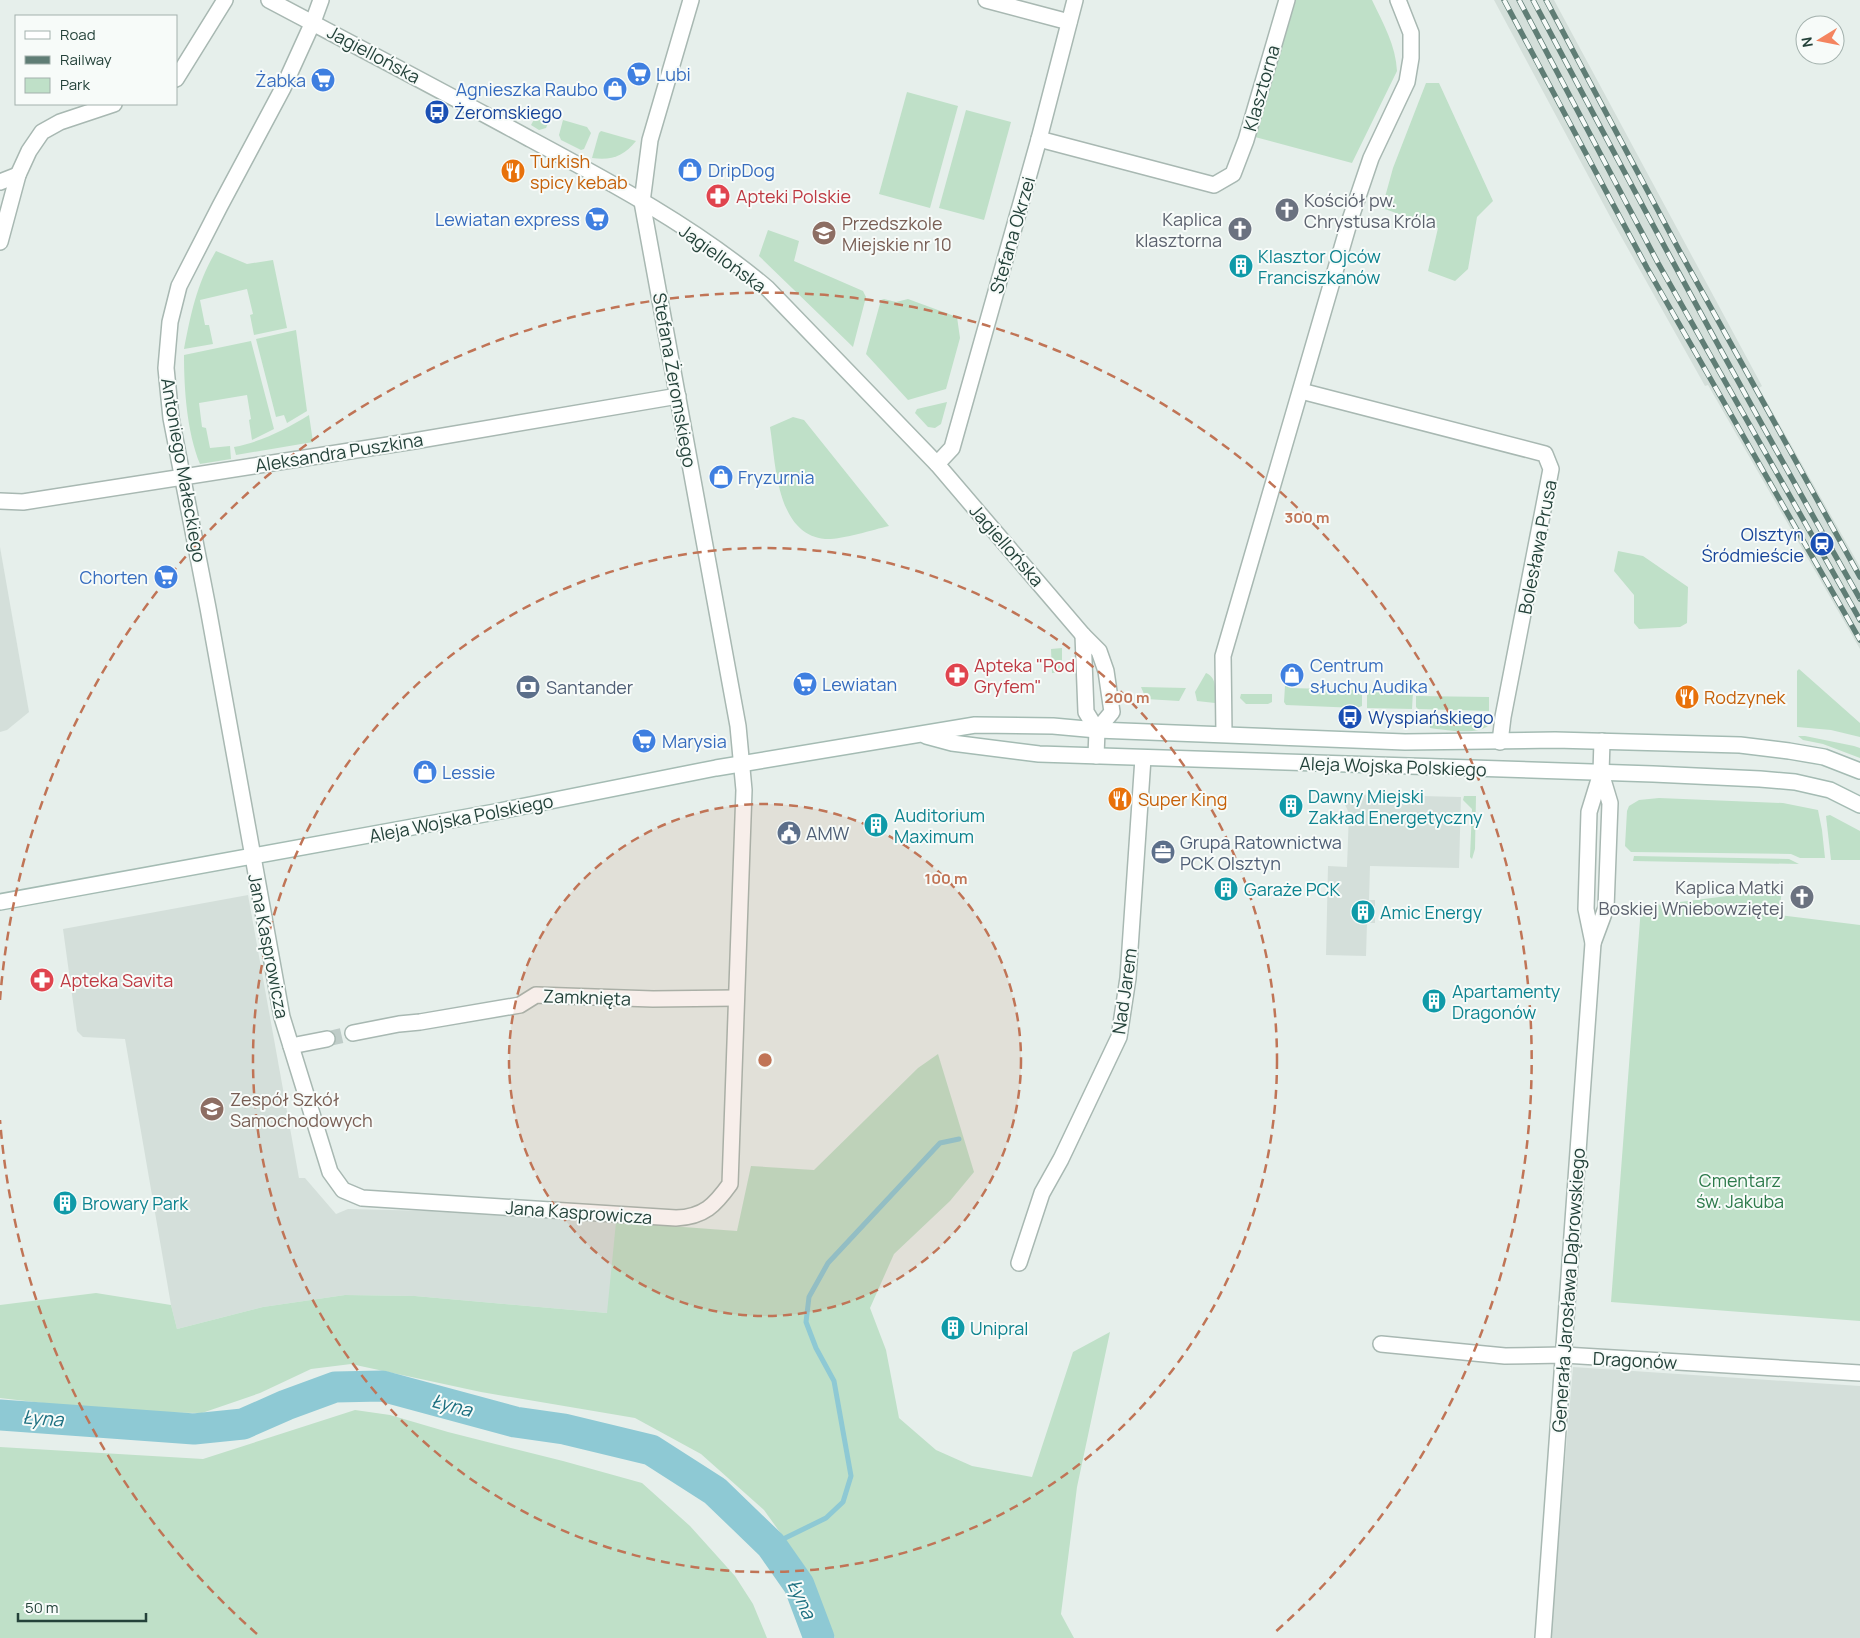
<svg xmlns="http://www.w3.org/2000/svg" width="1860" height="1638" viewBox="0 0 1860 1638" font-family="Manrope,sans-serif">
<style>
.built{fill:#d4dfda}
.green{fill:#bfe0c8}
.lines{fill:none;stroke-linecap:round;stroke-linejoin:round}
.stream{stroke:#8ec9d4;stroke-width:5}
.river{stroke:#8ec9d4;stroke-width:31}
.minor-tunnel{stroke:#bfccc8;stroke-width:15;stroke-dasharray:15 8;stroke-linecap:butt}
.minor-casing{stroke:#a8b8b2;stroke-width:18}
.secondary-casing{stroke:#a4bbb3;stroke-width:18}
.minor{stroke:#fff;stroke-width:15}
.secondary{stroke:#fff;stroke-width:15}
.rail-casing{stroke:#5f7d75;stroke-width:5.5}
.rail{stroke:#f7fbf9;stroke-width:4;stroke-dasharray:11;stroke-linecap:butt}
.ring{fill:none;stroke:#c07456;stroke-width:2.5;stroke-dasharray:9 6}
.labels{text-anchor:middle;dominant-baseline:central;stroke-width:4;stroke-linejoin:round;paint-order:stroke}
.street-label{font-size:18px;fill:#24423a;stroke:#f7fbf9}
.shop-label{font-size:18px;fill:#366cbe;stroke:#f7fbf9;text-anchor:start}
.transit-label{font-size:18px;fill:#164399;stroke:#f7fbf9;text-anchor:start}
.food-label{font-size:18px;fill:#c56008;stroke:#f7fbf9;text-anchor:start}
.health-label{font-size:18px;fill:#be3a42;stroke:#f7fbf9;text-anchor:start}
.worship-label{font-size:18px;fill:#5b616d;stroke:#f7fbf9;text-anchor:end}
.education-label{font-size:18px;fill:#785e54;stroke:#f7fbf9;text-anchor:start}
.culture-label{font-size:18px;fill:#0d838f;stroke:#f7fbf9;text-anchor:start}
.service-label{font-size:18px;fill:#4e5e75;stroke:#f7fbf9;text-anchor:start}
.park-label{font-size:18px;fill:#2d7a4b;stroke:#f7fbf9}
.water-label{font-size:19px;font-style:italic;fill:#1c6f80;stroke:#f7fbf9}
.centre{fill:#c07456;stroke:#f7fbf9;stroke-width:2.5}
.ring-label{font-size:15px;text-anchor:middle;font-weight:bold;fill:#c07456;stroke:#f7fbf9;stroke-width:4;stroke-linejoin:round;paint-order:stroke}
</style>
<rect width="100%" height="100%" fill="#e6efeb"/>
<g class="built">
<path d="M1494,0h60l208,386 -3,2 101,179v82l-152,-264 -3,1 -92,-164z"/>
<path d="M0,547l29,165 -22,18 -7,2z"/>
<path d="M1340,794l121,3 -2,71 -89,-2 -1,34h6v23h-8l-1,33 -40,-1 2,-89 19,1 2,-54z"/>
<path d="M248,895l51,283h6l31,36 12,-5 125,3 208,15 -74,86 -192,-17 -70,-1 -82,12 -86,22 -6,-24 -46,-266 -42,-2 -6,-6 -14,-102z"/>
<path d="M1573,1367l287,19v252h-310z"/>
</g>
<g class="green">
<path d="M1296,0h76c11,23 24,46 25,71l-45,92 -97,-26z"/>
<path d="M1426,83h13l54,118 -16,16 -9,52 -13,12 -27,-10 10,-43 -56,-20 11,-40z"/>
<path d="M907,92l51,14 -28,102 -51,-14z"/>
<path d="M966,110l45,12 -27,98 -45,-12z"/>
<path d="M538,112l13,4 -5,12 -7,2 -8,-5z"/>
<path d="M563,120l24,7 4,6 -7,16 -3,1 -20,-10 -2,-5z"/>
<path d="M601,131l35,10c-12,15 -25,20 -44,17l7,-25z"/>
<path d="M768,230l31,11 -5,20 69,30 3,6 -13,50 -94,-91z"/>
<path d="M216,251l31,13 26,-4 14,68 -33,7 -4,-20 3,-1 -6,-25 -47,11 5,25h4l4,19 -29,5c7,-36 13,-66 32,-98z"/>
<path d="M884,299l12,3 12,-3 49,18 3,21 -14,51 -38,11 -42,-46 15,-54z"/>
<path d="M296,330l11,81 -20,12 -3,-8 -8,2 -20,-78z"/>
<path d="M251,341l23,88 -22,11 -3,-20 2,-1 -4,-24 -48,8 3,24 4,1 4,20 20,-2 1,13 -31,5c-13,-32 -16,-74 -16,-109z"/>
<path d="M947,402l-6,22 -6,4 -7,-1 -13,-14 2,-4z"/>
<path d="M309,415l4,27 -77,13 -2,-8c27,-5 52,-18 75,-32z"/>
<path d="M793,417l11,3 85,106c-17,4 -48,14 -64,13 -49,-5 -49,-75 -55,-112z"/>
<path d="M1618,551l25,5 45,31 -1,36 -7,4 -41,2 -5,-6v-28l-20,-24z"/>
<path d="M1062,648v24l-10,1 -1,-24z"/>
<path d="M1799,669l61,54v14l-29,-7 -34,-3v-56z"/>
<path d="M1206,673c12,5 9,19 9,30l-18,-2 -2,-9z"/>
<path d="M1285,686h5v2l72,2v16l-5,2 -71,-3 -2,-3z"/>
<path d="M1141,687l45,1 -7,13 -33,-2z"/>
<path d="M1367,690l46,1 -1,18 -45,-1z"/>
<path d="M1241,694h31v8l-4,2h-22l-6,-6z"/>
<path d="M1416,696l73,1v14l-71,-2 -2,-2z"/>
<path d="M1429,722l61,2c-10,12 -45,6 -60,4z"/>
<path d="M1798,736h7l49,10 6,2v10l-37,-14 -20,-4z"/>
<path d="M1464,796h12l-1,53 -3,10 -2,-2 2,-48 -9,-9z"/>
<path d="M1659,798l124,5 35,7 4,20 3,28h-25l-9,-4 -160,-2 -6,-6 2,-35 2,-5 10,-6z"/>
<path d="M1830,815l30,16v29h-29l-5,-44z"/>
<path d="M1634,856l155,3 10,5 -166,-3z"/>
<path d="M1782,889l-3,26 81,10v396l-249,-19 30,-395z"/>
<path d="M938,1054l36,118 -24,29 -56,53 -24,54 16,42 13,68 37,32 36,16 60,11 41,-125 37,-20 -33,155 -16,127 13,24h-239l-28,-68 -43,-60 -63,-56 -66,-36 -154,-26 -130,-28 -40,5 -51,24 -58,20 -82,-1 -120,-14v-93l96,-12 75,12 6,24 86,-22 82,-12 70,1 192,17 9,-91 121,9 14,-65 63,4 104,-102z"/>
<path d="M355,1410l35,5 58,17 115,29 79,22 48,43 45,50 18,28 14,34h-767v-191l203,12z"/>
</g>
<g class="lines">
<path class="stream" d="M771,1545l55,-27 17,-16 8,-26 -17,-95 -18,-33 -10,-26 3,-25 19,-34 112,-120 19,-4"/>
<path class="river" d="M0,1415l194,14 49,-5 43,-19 49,-18 47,-1 133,36 49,7 87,21 64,41 56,54 28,40 20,53"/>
<path class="minor-tunnel" d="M327,1039l26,-6"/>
<defs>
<g id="minor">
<path d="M269,0c87,46 175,92 261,139 82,44 166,89 237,149l170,176 146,171 16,16 7,20 6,41 -15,18"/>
<path d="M321,0l-8,22 -30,66 -63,118 -41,80 -9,36 -4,46 5,50 37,190 74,409 48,155 13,18 19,8 314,20c28,-1 39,-13 54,-34l14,-394 -6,-64 -96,-524 8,-62 41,-140"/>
<path d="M986,0l83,22"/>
<path d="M176,79l49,-79"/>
<path d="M1039,139l175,46 19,-11 13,-34 41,-140"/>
<path d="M0,182l18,-7"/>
<path d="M0,242l18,-67 11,-24 13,-19 18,-10 54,-18"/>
<path d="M1301,391l244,63 6,15 -48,248 -3,25"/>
<path d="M937,464l15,-16 87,-309 36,-139"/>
<path d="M0,501l23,1 391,-61 264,-45"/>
<path d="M1083,635l3,77 11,18 -1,26"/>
<path d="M1224,734l-1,-78 127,-436 21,-62 36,-76 4,-24v-25l-13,-33"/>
<path d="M1593,943l13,-35 4,-105 -9,-30"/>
<path d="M353,1033l46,-9 21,-2 100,-17 16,-10 117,4 83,-1"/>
<path d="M291,1046l36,-7"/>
<path d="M1019,1263l23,-70 19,-34 58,-122 9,-59 15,-220"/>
<path d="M1381,1344l124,12 59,-1 296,18"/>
<path d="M1543,1638l50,-695 -7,-34 3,-97 12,-39 1,-32"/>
</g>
<g id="secondary">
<path d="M926,736l26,7 87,11 614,20 107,5 35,3 35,8 30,15"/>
<path d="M0,902l495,-90 221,-44 259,-43 78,1 44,4 308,12 150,-2 185,5 49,6 35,6 36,14"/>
</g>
</defs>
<use href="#minor" class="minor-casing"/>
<use href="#secondary" class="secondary-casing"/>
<use href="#minor" class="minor"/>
<use href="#secondary" class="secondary"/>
<defs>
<g id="rail">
<path d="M1504,0l143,268 213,372"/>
<path d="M1519,0l139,263 202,357"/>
<path d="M1533,0c106,201 214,401 327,599"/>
<path d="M1546,0l133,250 181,327"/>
</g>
</defs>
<use href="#rail" class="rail-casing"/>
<use href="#rail" class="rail"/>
</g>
<circle cx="765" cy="1060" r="256" fill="#c07456" fill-opacity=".12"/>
<g class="ring">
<circle cx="765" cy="1060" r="256"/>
<circle cx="765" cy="1060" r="512"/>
<path d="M257 1634A767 767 0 0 1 0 1120M0 1000A767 767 0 1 1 1273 1634"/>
</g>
<defs>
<symbol id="supermarket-disc" viewBox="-11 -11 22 22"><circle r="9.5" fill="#3f7fe0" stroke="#f7fbf9"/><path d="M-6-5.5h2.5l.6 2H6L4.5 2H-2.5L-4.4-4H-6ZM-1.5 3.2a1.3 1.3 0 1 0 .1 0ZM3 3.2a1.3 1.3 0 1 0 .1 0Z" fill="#fff"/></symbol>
<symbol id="shop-disc" viewBox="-11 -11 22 22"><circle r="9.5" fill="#3f7fe0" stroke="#f7fbf9"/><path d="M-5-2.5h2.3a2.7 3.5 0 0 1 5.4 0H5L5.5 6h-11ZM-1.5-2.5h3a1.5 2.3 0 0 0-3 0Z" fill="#fff"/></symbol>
<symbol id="bus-disc" viewBox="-11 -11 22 22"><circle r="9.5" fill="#1a4fb4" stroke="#f7fbf9"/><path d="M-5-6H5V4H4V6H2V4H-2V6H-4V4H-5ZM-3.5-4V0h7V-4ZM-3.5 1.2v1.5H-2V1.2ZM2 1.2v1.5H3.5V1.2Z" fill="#fff"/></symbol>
<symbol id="restaurant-disc" viewBox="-11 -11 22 22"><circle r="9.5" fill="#e8710a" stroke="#f7fbf9"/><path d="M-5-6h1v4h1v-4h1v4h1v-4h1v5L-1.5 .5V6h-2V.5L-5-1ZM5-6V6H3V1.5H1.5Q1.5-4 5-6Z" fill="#fff"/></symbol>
<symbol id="pharmacy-disc" viewBox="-11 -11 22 22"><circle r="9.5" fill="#e0444e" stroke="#f7fbf9"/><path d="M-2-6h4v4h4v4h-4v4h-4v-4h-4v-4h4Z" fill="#fff"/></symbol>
<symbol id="church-disc" viewBox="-11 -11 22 22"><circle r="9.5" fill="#6b7280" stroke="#f7fbf9"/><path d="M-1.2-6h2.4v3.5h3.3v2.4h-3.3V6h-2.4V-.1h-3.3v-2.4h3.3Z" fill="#fff"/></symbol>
<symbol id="school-disc" viewBox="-11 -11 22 22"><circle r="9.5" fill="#8d6e63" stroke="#f7fbf9"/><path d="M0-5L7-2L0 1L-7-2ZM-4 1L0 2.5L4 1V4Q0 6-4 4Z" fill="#fff"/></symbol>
<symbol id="building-disc" viewBox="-11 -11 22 22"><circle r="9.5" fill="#0f9aa8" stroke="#f7fbf9"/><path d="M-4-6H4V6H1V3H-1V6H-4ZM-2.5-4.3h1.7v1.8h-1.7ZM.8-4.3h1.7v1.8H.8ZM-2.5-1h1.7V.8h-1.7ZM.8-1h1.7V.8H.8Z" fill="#fff"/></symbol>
<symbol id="station-disc" viewBox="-11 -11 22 22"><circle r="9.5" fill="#1a4fb4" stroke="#f7fbf9"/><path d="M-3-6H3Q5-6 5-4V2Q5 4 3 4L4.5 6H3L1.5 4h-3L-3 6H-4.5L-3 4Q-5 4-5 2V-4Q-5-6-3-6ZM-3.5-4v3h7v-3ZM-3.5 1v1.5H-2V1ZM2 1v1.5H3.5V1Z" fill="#fff"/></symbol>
<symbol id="bank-disc" viewBox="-11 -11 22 22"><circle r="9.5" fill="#5c6f8a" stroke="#f7fbf9"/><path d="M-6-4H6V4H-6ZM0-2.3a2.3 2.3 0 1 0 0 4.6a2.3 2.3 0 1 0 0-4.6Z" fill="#fff"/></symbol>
<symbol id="civic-disc" viewBox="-11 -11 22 22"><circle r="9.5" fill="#5c6f8a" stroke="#f7fbf9"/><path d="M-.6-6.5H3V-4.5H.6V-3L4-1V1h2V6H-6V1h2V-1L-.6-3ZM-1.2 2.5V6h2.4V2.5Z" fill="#fff"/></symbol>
<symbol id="office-disc" viewBox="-11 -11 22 22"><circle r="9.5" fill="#5c6f8a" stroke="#f7fbf9"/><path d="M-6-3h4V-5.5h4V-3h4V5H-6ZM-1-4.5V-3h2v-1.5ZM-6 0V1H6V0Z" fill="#fff"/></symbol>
</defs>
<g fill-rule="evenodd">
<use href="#supermarket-disc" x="625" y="60" width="28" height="28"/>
<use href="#supermarket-disc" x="309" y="66" width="28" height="28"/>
<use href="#shop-disc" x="601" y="75" width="28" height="28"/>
<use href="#bus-disc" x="423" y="98" width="28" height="28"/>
<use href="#shop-disc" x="676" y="156" width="28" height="28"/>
<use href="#restaurant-disc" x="499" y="157" width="28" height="28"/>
<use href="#pharmacy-disc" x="704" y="182" width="28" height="28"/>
<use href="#church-disc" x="1273" y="196" width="28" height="28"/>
<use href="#supermarket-disc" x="583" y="205" width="28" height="28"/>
<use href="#church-disc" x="1226" y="215" width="28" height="28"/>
<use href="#school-disc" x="810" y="219" width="28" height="28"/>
<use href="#building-disc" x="1227" y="252" width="28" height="28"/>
<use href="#shop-disc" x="707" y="463" width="28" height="28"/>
<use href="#station-disc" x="1808" y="530" width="28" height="28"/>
<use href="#supermarket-disc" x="152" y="563" width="28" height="28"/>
<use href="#pharmacy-disc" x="943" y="661" width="28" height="28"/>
<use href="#shop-disc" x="1278" y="661" width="28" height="28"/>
<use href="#supermarket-disc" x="791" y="670" width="28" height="28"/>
<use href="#bank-disc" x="514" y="673" width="28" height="28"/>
<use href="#restaurant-disc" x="1673" y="683" width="28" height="28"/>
<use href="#bus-disc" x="1336" y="703" width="28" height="28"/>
<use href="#supermarket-disc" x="630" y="727" width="28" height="28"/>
<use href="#shop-disc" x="411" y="758" width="28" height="28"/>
<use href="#restaurant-disc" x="1106" y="785" width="28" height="28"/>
<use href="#building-disc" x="1277" y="792" width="28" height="28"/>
<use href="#building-disc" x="862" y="811" width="28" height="28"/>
<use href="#civic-disc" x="775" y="819" width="28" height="28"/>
<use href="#office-disc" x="1149" y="838" width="28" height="28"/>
<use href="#building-disc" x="1212" y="875" width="28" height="28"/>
<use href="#church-disc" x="1788" y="883" width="28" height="28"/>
<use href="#building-disc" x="1349" y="898" width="28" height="28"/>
<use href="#pharmacy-disc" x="28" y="966" width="28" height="28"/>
<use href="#building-disc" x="1420" y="987" width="28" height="28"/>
<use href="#school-disc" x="198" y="1095" width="28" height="28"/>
<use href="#building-disc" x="51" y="1189" width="28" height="28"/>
<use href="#building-disc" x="939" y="1314" width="28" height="28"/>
</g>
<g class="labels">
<g class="street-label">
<text transform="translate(374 54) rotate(28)">Jagiellońska</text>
<text transform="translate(1261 88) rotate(-74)">Klasztorna</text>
<text transform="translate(1012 235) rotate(-74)">Stefana Okrzei</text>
<text transform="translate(723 258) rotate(36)">Jagiellońska</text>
<text transform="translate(675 380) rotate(80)">Stefana Żeromskiego</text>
<text transform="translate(339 452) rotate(-9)">Aleksandra Puszkina</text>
<text transform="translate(184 470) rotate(80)">Antoniego Małeckiego</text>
<text transform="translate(1007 545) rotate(49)">Jagiellońska</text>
<text transform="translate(1537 547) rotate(-79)">Bolesława Prusa</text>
<text transform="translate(1393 766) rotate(2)">Aleja Wojska Polskiego</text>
<text transform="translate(461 818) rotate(-11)">Aleja Wojska Polskiego</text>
<text transform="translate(269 946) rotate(79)">Jana Kasprowicza</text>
<text transform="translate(1124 991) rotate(-82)">Nad Jarem</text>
<text transform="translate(587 997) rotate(2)">Zamknięta</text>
<text transform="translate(579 1212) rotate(4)">Jana Kasprowicza</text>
<text transform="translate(1568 1290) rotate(-86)">Generała Jarosława Dąbrowskiego</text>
<text transform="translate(1635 1360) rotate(3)">Dragonów</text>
</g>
<g class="shop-label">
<text x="656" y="74">Lubi</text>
<text x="306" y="80" text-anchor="end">Żabka</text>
<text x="598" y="89" text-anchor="end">Agnieszka Raubo</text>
<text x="708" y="170">DripDog</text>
<text x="580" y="219" text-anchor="end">Lewiatan express</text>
<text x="738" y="477">Fryzurnia</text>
<text x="148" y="577" text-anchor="end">Chorten</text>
<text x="1310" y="665">Centrum<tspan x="1310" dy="21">słuchu Audika</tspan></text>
<text x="822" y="684">Lewiatan</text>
<text x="662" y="741">Marysia</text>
<text x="442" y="772">Lessie</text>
</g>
<g class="transit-label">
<text x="454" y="112">Żeromskiego</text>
<text x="1804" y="534" text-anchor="end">Olsztyn<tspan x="1804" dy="21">Śródmieście</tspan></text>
<text x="1368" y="717">Wyspiańskiego</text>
</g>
<g class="food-label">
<text x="530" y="161">Turkish<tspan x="530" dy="21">spicy kebab</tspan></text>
<text x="1704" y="697">Rodzynek</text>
<text x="1138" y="799">Super King</text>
</g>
<g class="health-label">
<text x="736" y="196">Apteki Polskie</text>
<text x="974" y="665">Apteka "Pod<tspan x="974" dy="21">Gryfem"</tspan></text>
<text x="60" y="980">Apteka Savita</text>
</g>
<g class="worship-label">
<text x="1304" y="200" text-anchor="start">Kościół pw.<tspan x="1304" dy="21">Chrystusa Króla</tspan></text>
<text x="1222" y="219">Kaplica<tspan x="1222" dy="21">klasztorna</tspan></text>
<text x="1784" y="887">Kaplica Matki<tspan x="1784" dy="21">Boskiej Wniebowziętej</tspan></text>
</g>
<g class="education-label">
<text x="842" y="223">Przedszkole<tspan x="842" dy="21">Miejskie nr 10</tspan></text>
<text x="230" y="1099">Zespół Szkół<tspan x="230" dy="21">Samochodowych</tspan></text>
</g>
<g class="culture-label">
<text x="1258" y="256">Klasztor Ojców<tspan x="1258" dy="21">Franciszkanów</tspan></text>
<text x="1308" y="796">Dawny Miejski<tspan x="1308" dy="21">Zakład Energetyczny</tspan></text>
<text x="894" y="815">Auditorium<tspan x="894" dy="21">Maximum</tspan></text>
<text x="1244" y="889">Garaże PCK</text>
<text x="1380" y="912">Amic Energy</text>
<text x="1452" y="991">Apartamenty<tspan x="1452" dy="21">Dragonów</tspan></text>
<text x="82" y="1203">Browary Park</text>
<text x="970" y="1328">Unipral</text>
</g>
<g class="service-label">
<text x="546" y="687">Santander</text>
<text x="806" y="833">AMW</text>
<text x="1180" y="842">Grupa Ratownictwa<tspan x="1180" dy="21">PCK Olsztyn</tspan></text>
</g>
<g class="park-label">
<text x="1740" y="1180">Cmentarz<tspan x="1740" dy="21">św. Jakuba</tspan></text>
</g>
<g class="water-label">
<text transform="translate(452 1405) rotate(15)">Łyna</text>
<text transform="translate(43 1418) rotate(4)">Łyna</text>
<text transform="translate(802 1599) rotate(65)">Łyna</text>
</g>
</g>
<circle cx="765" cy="1060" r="8" class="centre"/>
<g class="ring-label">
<text x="1307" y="523">300 m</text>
<text x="1127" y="703">200 m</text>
<text x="946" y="884">100 m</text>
</g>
<rect x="15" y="15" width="162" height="90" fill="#f7fbf9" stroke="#a3b1ad"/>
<rect x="25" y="31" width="25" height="8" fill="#ffffff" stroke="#a3b1ad"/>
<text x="60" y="40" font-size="15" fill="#24423a">Road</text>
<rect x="25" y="56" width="25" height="8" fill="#5f7d75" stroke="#a3b1ad"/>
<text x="60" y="65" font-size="15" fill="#24423a">Railway</text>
<rect x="25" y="78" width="25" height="15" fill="#bfe0c8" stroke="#a3b1ad"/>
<text x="60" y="90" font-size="15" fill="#24423a">Park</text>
<g transform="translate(1820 40) rotate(260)"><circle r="24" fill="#f7fbf9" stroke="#a3b1ad"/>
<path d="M0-4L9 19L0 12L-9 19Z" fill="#f4845f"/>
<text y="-8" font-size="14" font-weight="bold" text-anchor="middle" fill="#24423a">N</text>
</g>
<path d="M18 1613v8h128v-8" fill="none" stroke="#24423a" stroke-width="2.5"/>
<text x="25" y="1613" font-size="15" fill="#24423a" stroke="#f7fbf9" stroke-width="4" paint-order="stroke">50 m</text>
</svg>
